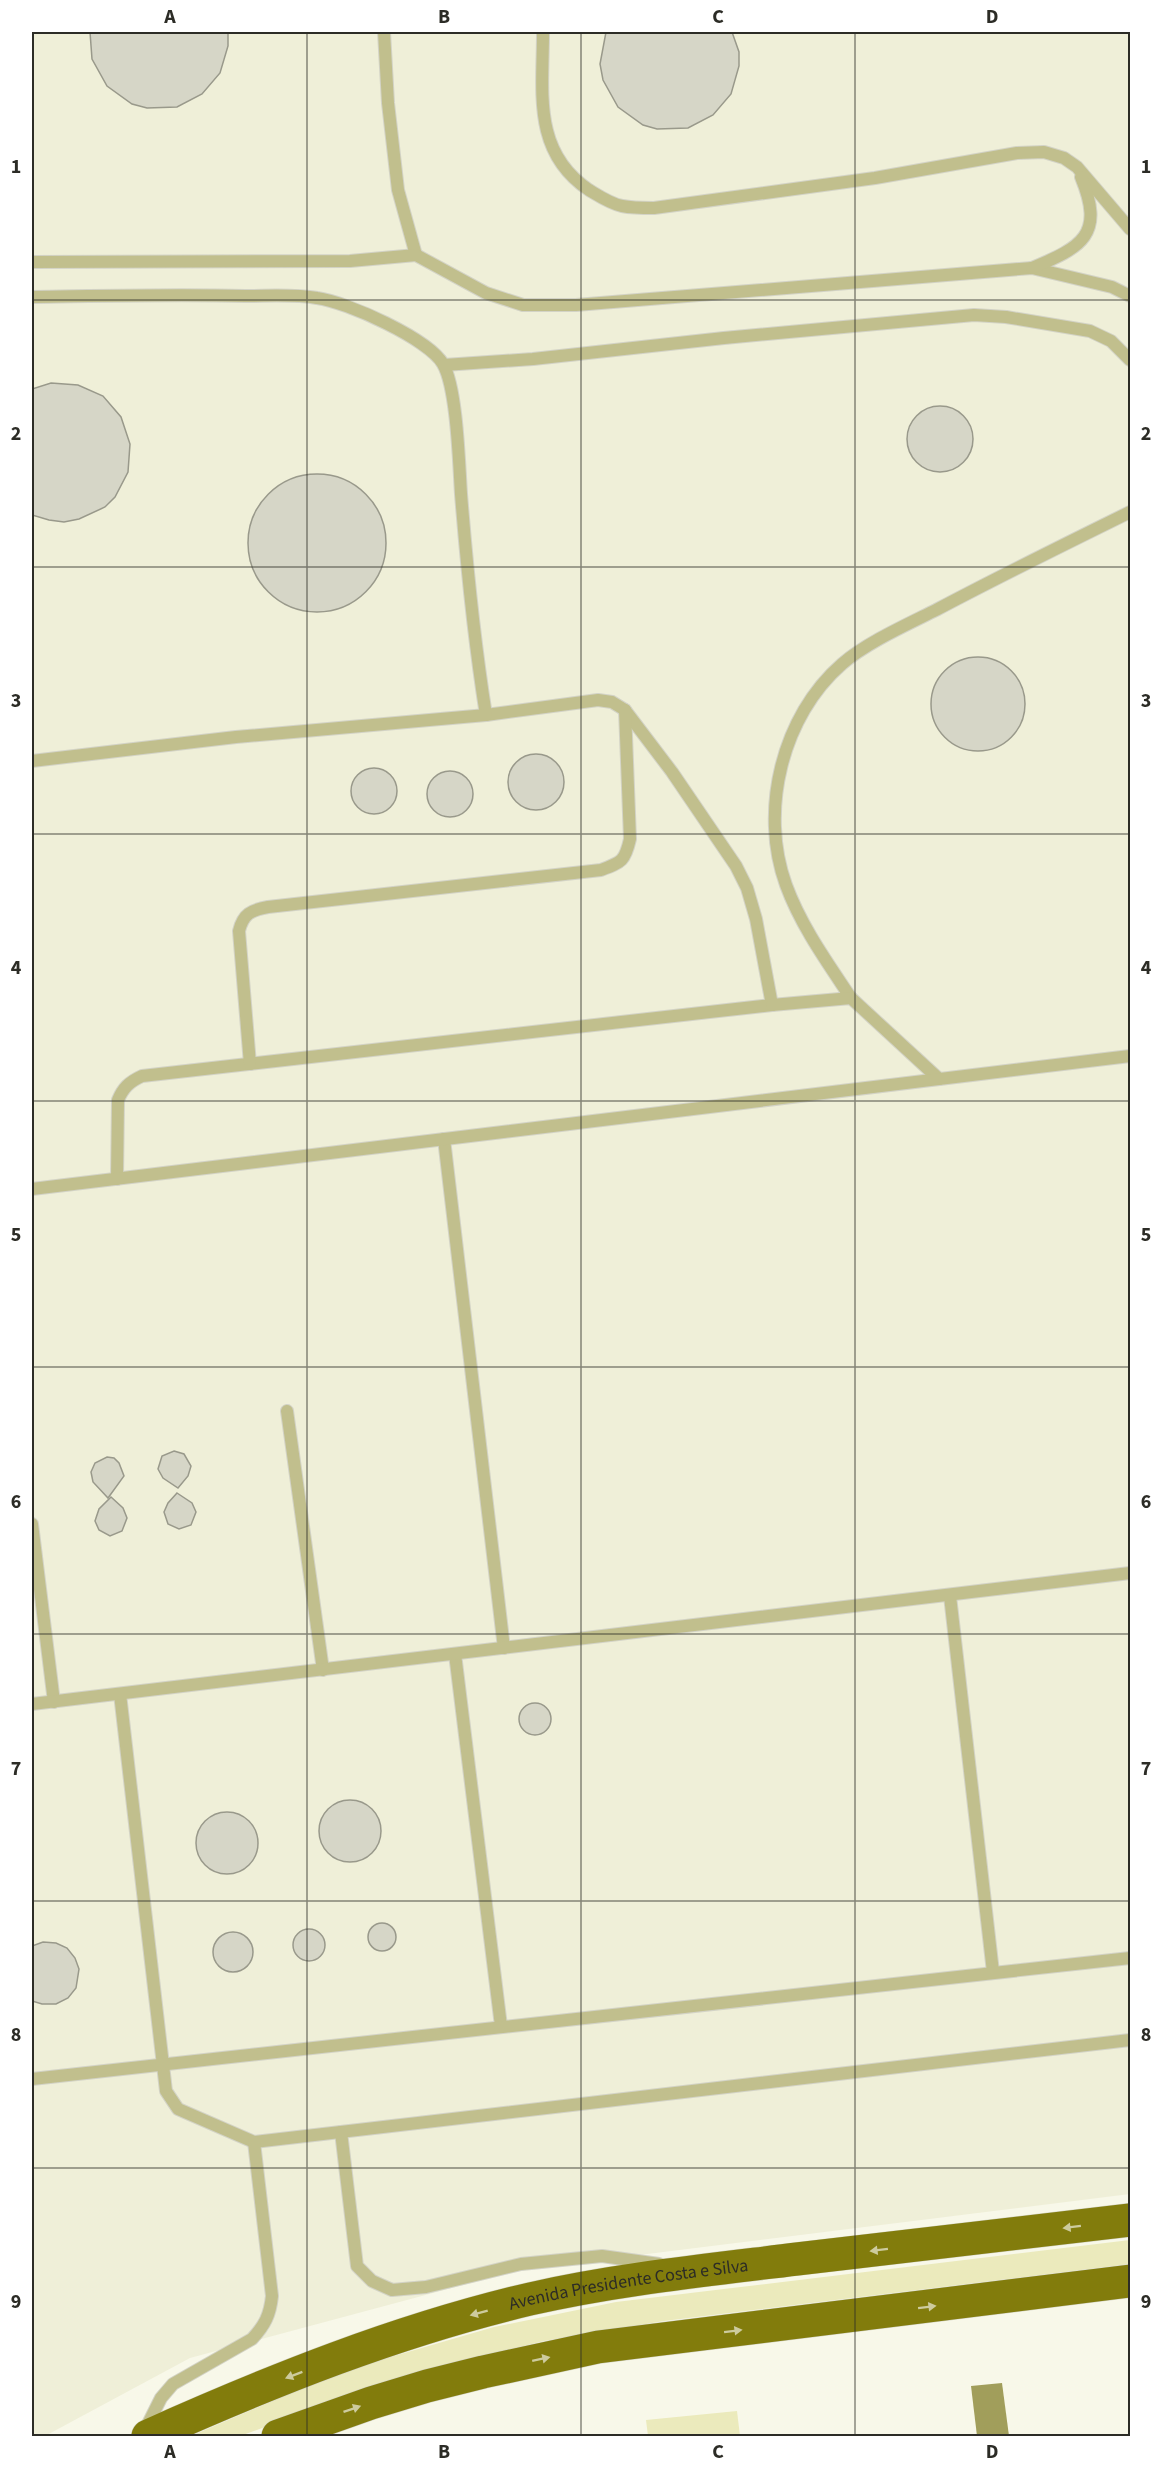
<svg xmlns="http://www.w3.org/2000/svg" width="1162" height="2468" viewBox="0 0 1162 2468" font-family="'Source Sans 3',sans-serif">
<style>
.built{fill:#efefd8}
.green{fill:#ebeabc}
.water{fill:#a19e5b}
.building{fill:#d6d6c7;stroke:#99998b;stroke-width:1.5}
.lines{fill:none;stroke-linecap:round;stroke-linejoin:round}
.lane-casing{stroke:#d3d3c6;stroke-width:14}
.highway-casing{stroke:#d3d3c6;stroke-width:34}
.lane{stroke:#c1bf8d;stroke-width:12}
.highway{stroke:#827c0c;stroke-width:33}
.oneway{fill:#cdcb9e}
.grid{fill:none;stroke:#2c2c26;stroke-width:1.5;stroke-opacity:0.55}
.labels{text-anchor:middle;dominant-baseline:central;stroke-width:6;stroke-linejoin:round;paint-order:stroke}
.street-label{font-size:18px;fill:#2c2c26;stroke:#fff}
.neatline{fill:none;stroke:#2c2c26;stroke-width:2}
.grid-label{font-size:20px;text-anchor:middle;font-weight:bold;fill:#2c2c26}
</style>
<rect width="100%" height="100%" fill="#f8f8e9"/>
<path class="built" d="M32,32h1098v2162l-611,76 -329,88 -145,78h-13z"/>
<g class="green">
<path d="M1130,2240v24l-466,57 -120,20 -132,33 -172,62h-49l128,-55 68,-23 107,-31 122,-25z"/>
<path d="M737,2411l3,25h-92l-2,-16z"/>
</g>
<path class="water" d="M1002,2383l7,53h-32l-6,-50z"/>
<g class="building">
<path d="M90,32h138v14l-8,27 -18,21 -25,13 -30,1 -15,-4 -25,-18 -15,-27z"/>
<path d="M606,32h126l7,20v14l-8,28 -18,21 -25,13 -31,1 -14,-4 -25,-18 -15,-27 -3,-16z"/>
<path d="M51,383l27,2 25,11 18,21 9,27 -2,28 -13,25 -10,10 -26,12 -15,3 -15,-2 -17,-5v-126z"/>
<circle cx="940" cy="439" r="33"/>
<circle cx="317" cy="543" r="69"/>
<circle cx="978" cy="704" r="47"/>
<circle cx="536" cy="782" r="28"/>
<circle cx="374" cy="791" r="23"/>
<circle cx="450" cy="794" r="23"/>
<path d="M174,1451l10,3 7,12 -3,10 -10,12 -15,-10 -5,-9 4,-13z"/>
<path d="M107,1457l7,1 5,5 5,13 -16,22 -15,-16 -2,-10 4,-9z"/>
<path d="M177,1493l15,10 4,9 -5,13 -12,4 -11,-5 -4,-12 4,-9z"/>
<path d="M111,1497l12,11 4,10 -5,13 -12,5 -11,-6 -4,-9 4,-12z"/>
<circle cx="535" cy="1719" r="16"/>
<circle cx="350" cy="1831" r="31"/>
<circle cx="227" cy="1843" r="31"/>
<circle cx="382" cy="1937" r="14"/>
<circle cx="309" cy="1945" r="16"/>
<circle cx="233" cy="1952" r="20"/>
<path d="M43,1942l13,1 11,5 8,10 4,11 -3,19 -8,10 -12,6h-14l-10,-3v-55z"/>
</g>
<g class="lines">
<defs>
<g id="lane">
<path d="M384,32l4,71 10,87 18,65"/>
<path d="M543,32c0,60 -11,120 46,158 10,6 22,14 33,16 10,2 22,2 32,2l221,-30 142,-25 27,-1 20,6 13,9 53,62"/>
<path d="M32,262l318,-1 66,-6 70,38 37,12h53l456,-37 80,19 18,9"/>
<path d="M1032,268c50,-21 73,-33 49,-91"/>
<path d="M32,297c70,-1 142,-3 213,-1 23,0 49,-2 72,2 30,4 112,41 126,66 14,24 16,100 18,130 6,75 13,146 25,221l112,-15 14,2 13,8 47,62 64,94 11,22 9,31 16,86 -630,71c-13,6 -19,12 -24,24l-1,79"/>
<path d="M444,365l89,-6 191,-21 250,-23 32,2 84,14 21,10 19,19"/>
<path d="M32,761l204,-24 250,-22"/>
<path d="M851,998c-24,-36 -50,-72 -65,-113 -27,-74 -4,-169 56,-221 24,-21 64,-39 94,-54 64,-34 129,-66 194,-98"/>
<path d="M772,1005l79,-7 88,81"/>
<path d="M250,1064l-11,-133c4,-17 12,-21 29,-24l333,-37c21,-8 24,-9 29,-31l-5,-129"/>
<path d="M444,1139l60,509"/>
<path d="M32,1189l1098,-133"/>
<path d="M287,1411l36,259"/>
<path d="M32,1524l22,178"/>
<path d="M950,1596l43,376"/>
<path d="M455,1654l46,372"/>
<path d="M120,1694l46,397 12,18 76,33 876,-102"/>
<path d="M32,1704l1098,-131"/>
<path d="M32,2079l1098,-121"/>
<path d="M341,2132l16,134 15,15 20,9 34,-3 95,-23 81,-8 57,8"/>
<path d="M145,2430l16,-32 12,-14 79,-45c13,-14 18,-24 20,-43l-18,-154"/>
</g>
<g id="highway">
<path id="s1" d="M148,2436c123,-55 250,-106 382,-137 88,-20 178,-29 267,-40 111,-13 222,-26 333,-39"/>
<path d="M278,2436l93,-33 56,-17 56,-14 115,-25 532,-66"/>
</g>
</defs>
<use href="#lane" class="lane-casing"/>
<use href="#highway" class="highway-casing"/>
<use href="#lane" class="lane"/>
<use href="#highway" class="highway"/>
</g>
<defs><path id="oneway-solid" d="M-6-.8H1V-3.2L6.5 0L1 3.2V.8H-6Z" transform="scale(1.5)"/></defs>
<g class="oneway">
<use href="#oneway-solid" transform="translate(1072 2227) rotate(173)"/>
<use href="#oneway-solid" transform="translate(879 2250) rotate(173)"/>
<use href="#oneway-solid" transform="translate(927 2307) rotate(-7)"/>
<use href="#oneway-solid" transform="translate(479 2313) rotate(165)"/>
<use href="#oneway-solid" transform="translate(733 2331) rotate(-7)"/>
<use href="#oneway-solid" transform="translate(541 2359) rotate(-12)"/>
<use href="#oneway-solid" transform="translate(294 2375) rotate(159)"/>
<use href="#oneway-solid" transform="translate(352 2409) rotate(-19)"/>
</g>
<path class="grid" d="M307,32v2404M581,32v2404M855,32v2404M32,300h1098M32,567h1098M32,834h1098M32,1101h1098M32,1367h1098M32,1634h1098M32,1901h1098M32,2168h1098"/>
<g class="labels">
<g class="street-label">
<text stroke="none"><textPath href="#s1" startOffset="506">Avenida Presidente Costa e Silva</textPath></text>
</g>
</g>
<rect width="1162" height="2468" fill="none" stroke="#ffffff" stroke-width="66"/>
<rect x="33" y="33" width="1096" height="2402" class="neatline"/>
<g class="grid-label">
<text x="170" y="23">A</text>
<text x="444" y="23">B</text>
<text x="718" y="23">C</text>
<text x="992" y="23">D</text>
<text x="16" y="173">1</text>
<text x="1146" y="173">1</text>
<text x="16" y="440">2</text>
<text x="1146" y="440">2</text>
<text x="16" y="707">3</text>
<text x="1146" y="707">3</text>
<text x="16" y="974">4</text>
<text x="1146" y="974">4</text>
<text x="16" y="1241">5</text>
<text x="1146" y="1241">5</text>
<text x="16" y="1508">6</text>
<text x="1146" y="1508">6</text>
<text x="16" y="1775">7</text>
<text x="1146" y="1775">7</text>
<text x="16" y="2041">8</text>
<text x="1146" y="2041">8</text>
<text x="16" y="2308">9</text>
<text x="1146" y="2308">9</text>
<text x="170" y="2458">A</text>
<text x="444" y="2458">B</text>
<text x="718" y="2458">C</text>
<text x="992" y="2458">D</text>
</g>
</svg>
